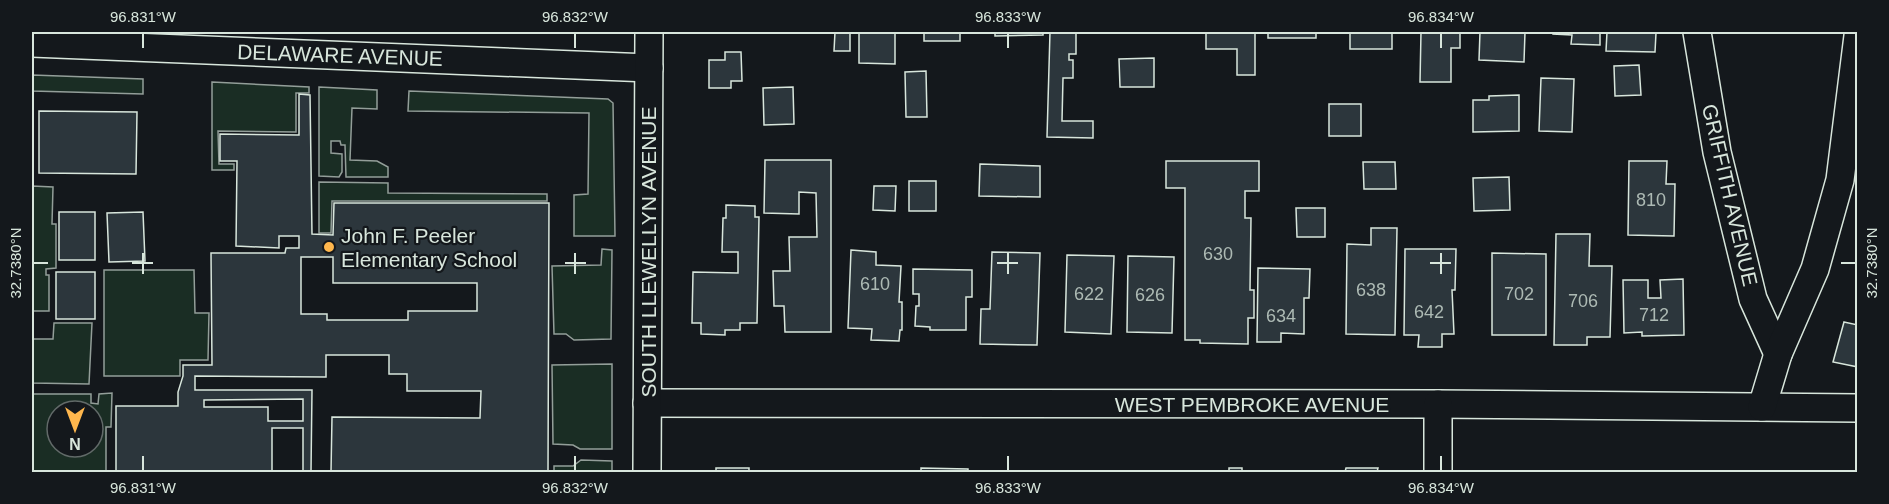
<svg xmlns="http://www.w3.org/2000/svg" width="1889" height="504" viewBox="0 0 1889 504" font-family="Arial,sans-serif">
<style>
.green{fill:#1a2d24;stroke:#939e99;stroke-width:1.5;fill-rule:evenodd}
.building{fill:#2c363c;stroke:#d8e6dc;stroke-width:1.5;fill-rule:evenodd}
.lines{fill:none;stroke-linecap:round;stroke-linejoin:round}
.street-casing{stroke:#d8e6dc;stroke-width:30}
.street{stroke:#14181c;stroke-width:27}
.ticks{fill:none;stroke:#d8e6dc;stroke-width:2}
.poi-dot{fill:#ffb74d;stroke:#14181c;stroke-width:2}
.labels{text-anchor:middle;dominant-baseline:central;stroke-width:4.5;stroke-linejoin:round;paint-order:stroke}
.number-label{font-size:18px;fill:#adbab4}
.street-label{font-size:21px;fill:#d8e6dc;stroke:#14181c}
.poi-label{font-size:21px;fill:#d8e6dc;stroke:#14181c;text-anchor:start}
.neatline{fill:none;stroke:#d8e6dc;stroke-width:2}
.ticks-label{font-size:15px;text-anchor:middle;fill:#d8e6dc}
</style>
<rect width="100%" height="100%" fill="#14181c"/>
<g class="green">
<path d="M32,75l111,4v15l-111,-3z"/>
<path d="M212,82l97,5v6h-13v39l-78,-1 1,33h15v6h-22z"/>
<path d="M319,87l58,3v19l-25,-1 -2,52 27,1 11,6v10h-42l-1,-32h-4l-1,-4h-9v12l11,1v18l-3,5 -20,-1z"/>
<path d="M409,91l199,8 5,4 2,133h-41v-41l14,-1 1,-81 -181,-2z"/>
<path d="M319,182l69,1v10l159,1v7h-215l-1,32h-12z"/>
<path d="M32,186l21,1 -1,37h4v44l-10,1v6h3v36h-17z"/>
<path d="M602,249l10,1 -1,89 -37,1 -8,-6h-12l-2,-68 49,-1z"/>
<path d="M104,270h90l1,43h14l-1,47h-28v16h-76z"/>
<path d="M54,323h38l-3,61 -57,-1v-44h21z"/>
<path d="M612,364v85h-32l-7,-4 -20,-1 -1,-79z"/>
<path d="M112,393l-1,34h-5v45h-74v-78h59v9l7,1 1,-10zM57,411h36v36h-36z"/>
<path d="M581,460l31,1v11h-58v-6h19z"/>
</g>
<g class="building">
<path d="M703,32h55l-55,1z"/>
<path d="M835,32h60v32l-36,-1v-30h-9v18h-16z"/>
<rect x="924" y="32" width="36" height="9"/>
<path d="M995,32h48v3l-48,1z"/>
<path d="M1050,32h26v22h-7v6h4v18h-10l-1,43h31v17l-46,-1z"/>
<path d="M1206,32h49v43h-18v-26h-31z"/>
<rect x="1268" y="32" width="48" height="6"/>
<rect x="1350" y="32" width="42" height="17"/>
<path d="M1421,32h39v16h-9v34h-31z"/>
<path d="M1480,32h45l-1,30 -45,-2z"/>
<path d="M1553,32h47v13l-29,-1 1,-9 -19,-1z"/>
<path d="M1607,32h54l-5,1 -1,19 -49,-1z"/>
<path d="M725,52h16l1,29h-11v7h-22v-28h16z"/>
<path d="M1154,58v29h-34l-1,-28z"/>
<path d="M1639,65l2,30 -26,1 -1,-30z"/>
<path d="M926,71l1,46h-21l-1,-45z"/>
<path d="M1541,78l33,1 -2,53 -33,-1z"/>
<path d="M793,87l1,37 -30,1 -1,-37z"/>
<path d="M299,94l11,1 2,139 21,1 1,-32h215l-1,269h-217l1,-55 148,1 1,-27h-74v-17h-18v-19h-63v22l-131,-1v14h117l-1,82h-8v-44h-31v44h-156v-66h62v-14l5,-16v-11h29l-1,-112h74l1,-5h13v-12h-20v12l-43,-2 1,-85h-17v-27l79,1zM301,257h32v26h144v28h-69v9h-81v-6h-26zM303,399v22h-35v-14h-64v-7z"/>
<path d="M1519,95v36l-46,1v-32h16v-4z"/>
<rect x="1329" y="104" width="32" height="32"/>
<path d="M39,111l98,1 -1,62 -97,-1z"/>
<path d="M765,160h66v172h-46l-1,-26h-10l-1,-35h17l-1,-34h28l-1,-44 -17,-1v22l-35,-1z"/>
<path d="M1166,161h93v30h-14v27h6l-1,72h4v28h-6v26l-48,-1v-3h-15v-152h-19z"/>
<path d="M1629,161h38l-1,23h9l-1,52 -46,-1z"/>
<path d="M1363,162h32l1,27h-32z"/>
<path d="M980,164l60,2v31l-61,-1z"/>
<path d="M1509,177l1,33 -36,1 -1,-33z"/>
<rect x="909" y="181" width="27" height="30"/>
<path d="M874,186h22l-1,25 -22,-1z"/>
<path d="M726,205l29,1v11h4l-2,106h-17v7h-15v5l-24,-1v-11h-9l1,-51 45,1v-21h-16l1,-34h3z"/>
<path d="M1296,208h29v29h-28z"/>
<rect x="59" y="212" width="36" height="48"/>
<path d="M143,212l2,49 -36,1 -2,-49z"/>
<path d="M1371,228h26l-2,107 -49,-1 1,-90 24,1z"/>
<path d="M1556,234h34l-1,32h23l-2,71h-23v8h-33z"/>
<path d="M1405,249h51l-1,41h-3l2,44h-12v13h-24l1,-12h-15z"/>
<path d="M851,250l25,2v13l25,1 -2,36h3v28h-2l-1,11 -28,-1 1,-11 -24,-1z"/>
<path d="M992,252l48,1 -3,92 -57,-1 1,-35h9z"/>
<path d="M1492,253l54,1v81h-54z"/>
<path d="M1067,255l47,1 -3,78 -46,-2z"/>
<path d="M1128,256l46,1 -2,76 -45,-1z"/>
<path d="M1258,268l52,1 -1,29h-5v36l-23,-1v9h-24z"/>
<path d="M913,269l59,1v27h-6v33h-36v-3l-15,-1 1,-20h3v-12h-6z"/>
<rect x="56" y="272" width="39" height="47"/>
<path d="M1683,279l1,56 -42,1v-4l-18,1 -1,-53h25v18h13l-1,-18z"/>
<path d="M1844,322l14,3v42l-25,-5z"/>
<rect x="716" y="468" width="33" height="4"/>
<path d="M921,468l47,1v3h-47z"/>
<rect x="1229" y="468" width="13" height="4"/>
<path d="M1346,468h32l-1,4h-32z"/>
</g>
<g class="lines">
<defs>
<g id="street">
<path d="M1697,32l20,120 36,147 25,55"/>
<path d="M32,43l617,25"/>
<path d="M647,403l791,1 420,4"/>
<path d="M1438,404v68"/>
<path d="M1762,407l16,-53 37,-85 25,-89 18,-144"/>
<path d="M647,472l2,-440"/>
</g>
</defs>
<use href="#street" class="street-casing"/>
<use href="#street" class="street"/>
</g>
<path class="ticks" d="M143,33v15M575,33v15M1008,33v15M1441,33v15M143,253v21M575,253v21M1008,253v21M1441,253v21M33,263h15M132,263h21M565,263h21M997,263h21M1430,263h21M1841,263h15M143,456v15M575,456v15M1008,456v15M1441,456v15"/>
<circle class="poi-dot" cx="329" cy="247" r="6"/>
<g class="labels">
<g class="number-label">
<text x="1651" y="200">810</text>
<text x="1218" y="254">630</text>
<text x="875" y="284">610</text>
<text x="1371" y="290">638</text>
<text x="1089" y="294">622</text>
<text x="1519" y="294">702</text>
<text x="1150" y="295">626</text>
<text x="1583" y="301">706</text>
<text x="1429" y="312">642</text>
<text x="1654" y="315">712</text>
<text x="1281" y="316">634</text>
</g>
<g class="street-label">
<text transform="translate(340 55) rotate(2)">DELAWARE AVENUE</text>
<text transform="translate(1730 195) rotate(77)">GRIFFITH AVENUE</text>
<text transform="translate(648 252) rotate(-90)">SOUTH LLEWELLYN AVENUE</text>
<text x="1252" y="404">WEST PEMBROKE AVENUE</text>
</g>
<g class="poi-label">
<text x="341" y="235">John F. Peeler<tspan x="341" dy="24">Elementary School</tspan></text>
</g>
</g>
<rect width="1889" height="504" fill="none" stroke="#14181c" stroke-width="66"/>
<g transform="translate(75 429) rotate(180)"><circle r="28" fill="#14181c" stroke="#626a69" stroke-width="1.5"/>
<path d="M0-4.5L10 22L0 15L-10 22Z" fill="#ffb74d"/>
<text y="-9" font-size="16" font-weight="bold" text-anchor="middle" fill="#d8e6dc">N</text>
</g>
<rect x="33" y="33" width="1823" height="438" class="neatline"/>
<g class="ticks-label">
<text x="143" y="22">96.831°W</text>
<text x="575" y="22">96.832°W</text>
<text x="1008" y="22">96.833°W</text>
<text x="1441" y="22">96.834°W</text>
<text transform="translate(1872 263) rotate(-90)" y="5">32.7380°N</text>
<text transform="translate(16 263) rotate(-90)" y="5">32.7380°N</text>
<text x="143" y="493">96.831°W</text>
<text x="575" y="493">96.832°W</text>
<text x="1008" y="493">96.833°W</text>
<text x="1441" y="493">96.834°W</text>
</g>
</svg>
